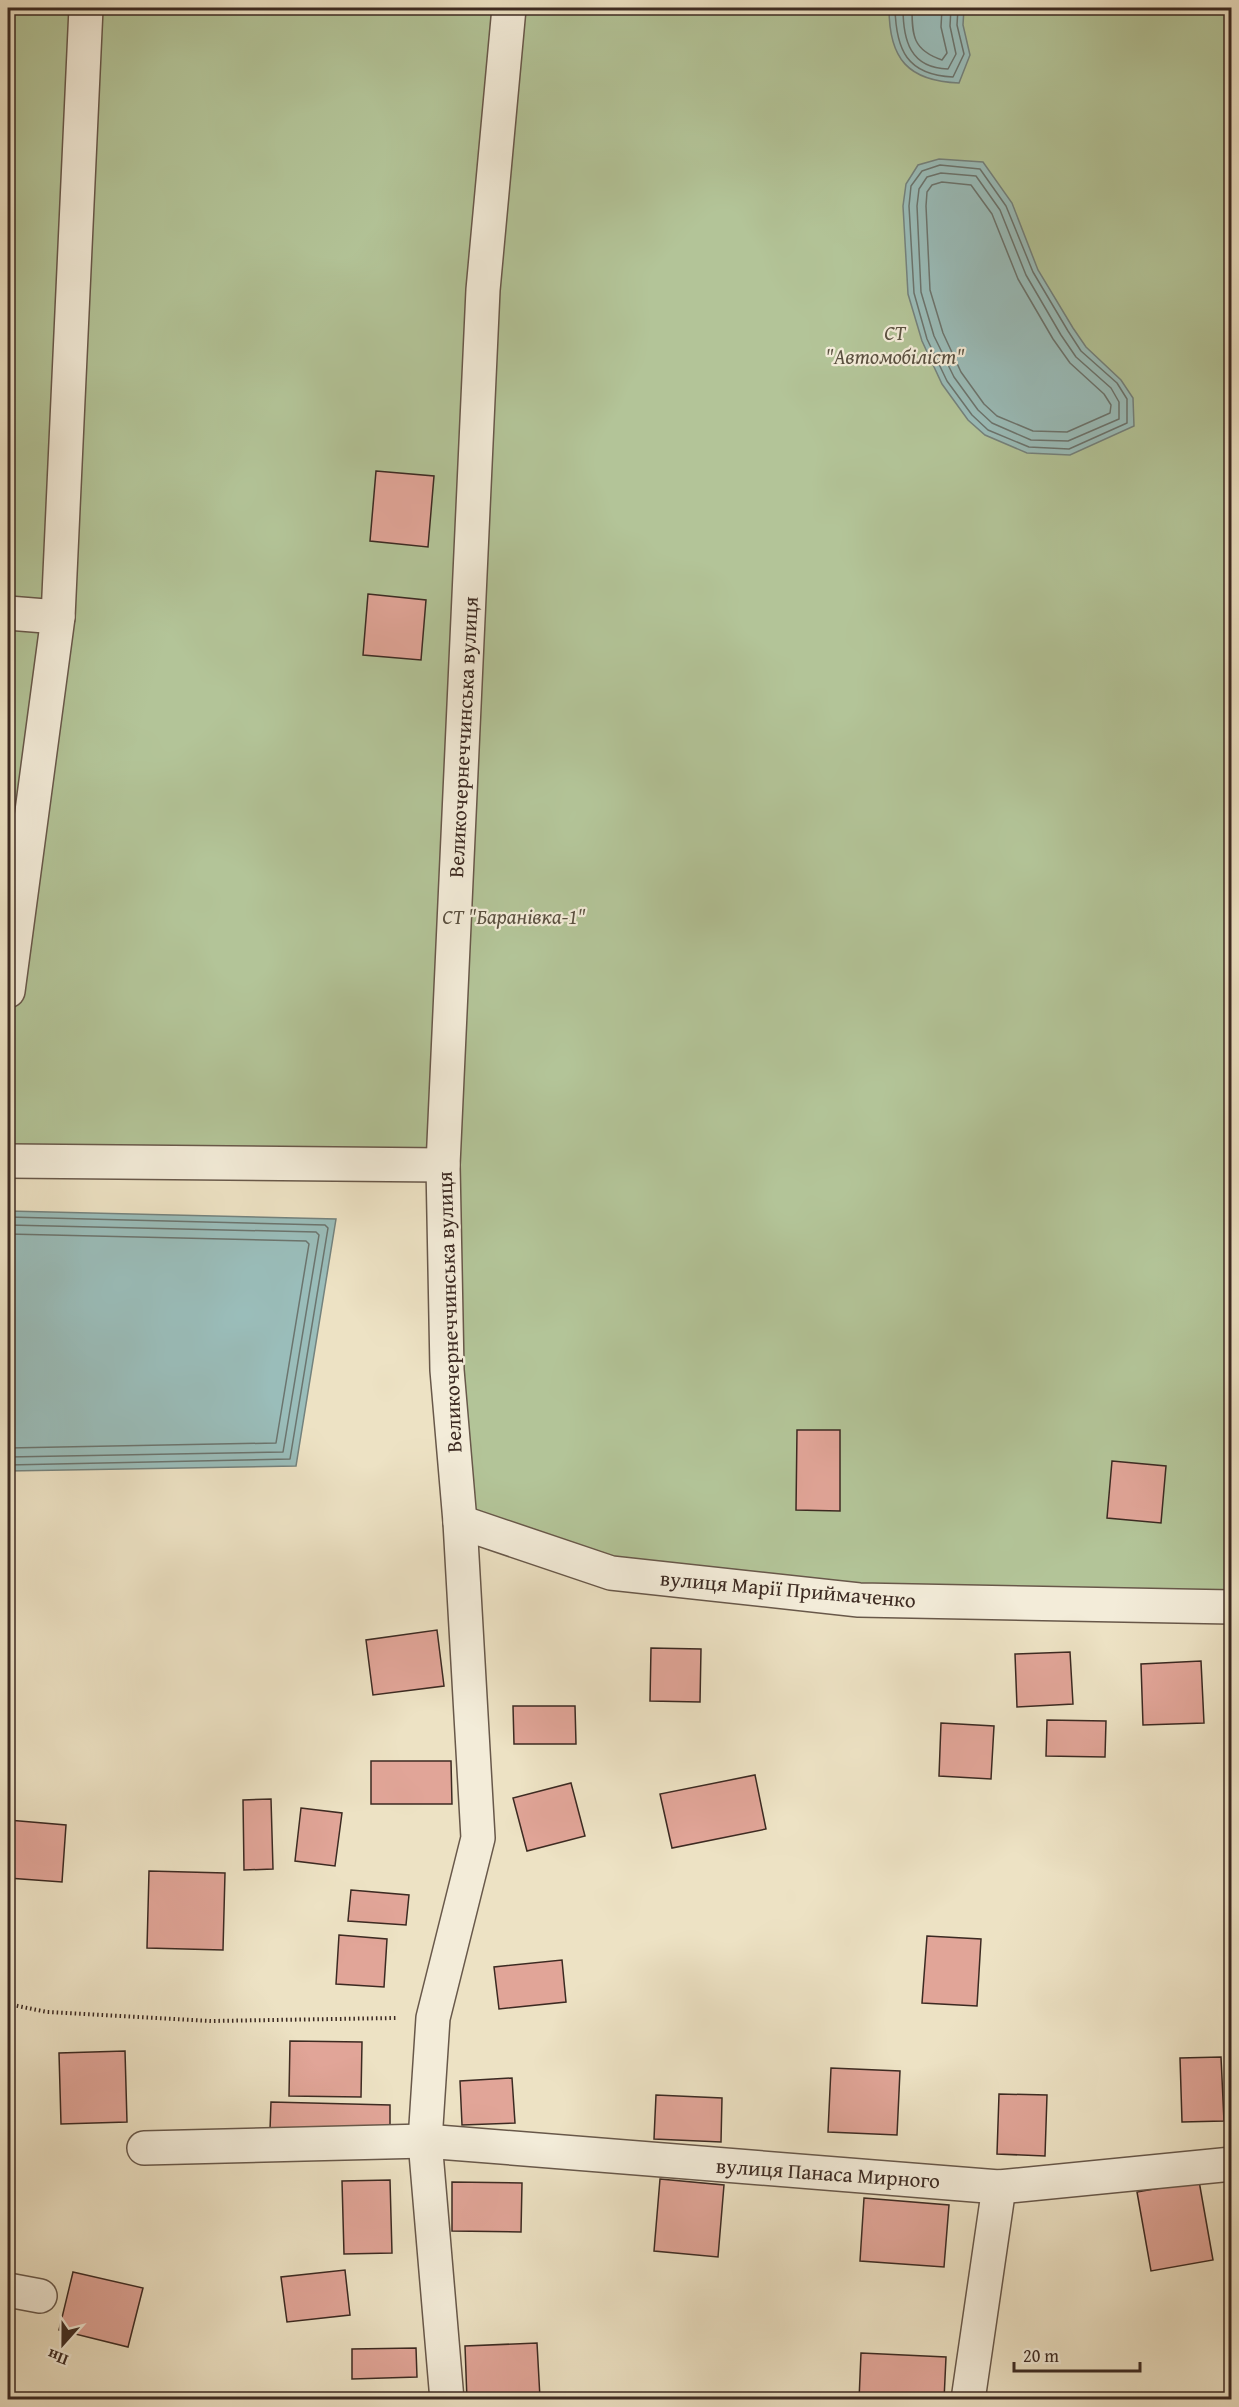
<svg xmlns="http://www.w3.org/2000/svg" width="1239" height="2407" viewBox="0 0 1239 2407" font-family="'Gentium Book Plus',serif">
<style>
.green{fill:#b3c498;stroke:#78775d;stroke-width:1.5}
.water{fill:#9abdba;stroke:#74827d;stroke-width:1.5}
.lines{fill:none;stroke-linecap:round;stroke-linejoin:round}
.shore{stroke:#6b746e;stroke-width:1.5}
.building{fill:#e1a598;stroke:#3c2a22;stroke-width:1.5}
.minor-casing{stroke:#68584a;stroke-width:36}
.path{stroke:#3c2a22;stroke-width:4;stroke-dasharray:1.5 3;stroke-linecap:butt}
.minor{stroke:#f3ecd9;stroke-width:33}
.labels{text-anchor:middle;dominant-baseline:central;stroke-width:4.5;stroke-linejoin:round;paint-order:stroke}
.park-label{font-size:21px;font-style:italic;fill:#5a5040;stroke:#f3ecd9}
.street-label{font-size:21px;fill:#3c2a22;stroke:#f3ecd9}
</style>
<rect width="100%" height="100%" fill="#ede2c4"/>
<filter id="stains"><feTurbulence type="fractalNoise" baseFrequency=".00333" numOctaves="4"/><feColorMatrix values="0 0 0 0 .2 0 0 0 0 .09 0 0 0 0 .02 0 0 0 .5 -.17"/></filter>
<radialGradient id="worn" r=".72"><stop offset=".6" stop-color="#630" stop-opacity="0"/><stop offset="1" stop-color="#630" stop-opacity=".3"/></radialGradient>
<path class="green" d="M8,8h1223v1599l-620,-34 -151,-51 -17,-357 -435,-4z"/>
<g class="water">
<path d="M889,8h75l-1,17 7,30 -11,28c-51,-2 -70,-24 -70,-75z"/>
<path d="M939,159l44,3 29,41 26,67 35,58 13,19 35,33 12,18 1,28 -64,29 -43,-2 -42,-18 -17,-15 -26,-36 -20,-43 -14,-47 -5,-88 3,-22 12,-19z"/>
<path d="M8,1211l328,8 -40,247 -288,5z"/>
</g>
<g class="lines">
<g class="shore">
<path d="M895,8c1,42 12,67 58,69l11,-23 -7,-29 1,-17"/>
<path d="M903,8c0,32 7,60 45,61l8,-15 -6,-28 1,-18"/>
<path d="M912,8c0,28 1,42 30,52l5,-7 -6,-26 1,-19"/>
<path d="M940,165l40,4 26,37 27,66 35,59 13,20 36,32 10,16v24l-58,26 -40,-2 -41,-17 -16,-15 -25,-34 -20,-42 -13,-46 -5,-87 2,-20 11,-15z"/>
<path d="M941,173l35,3 24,34 26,65 35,60 15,22 35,31 8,14v17l-51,22 -37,-1 -39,-17 -14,-13 -24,-33 -20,-41 -13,-44 -4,-86 2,-17 8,-12z"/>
<path d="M942,182l29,3 21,29 26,65 35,60 17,24 34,31 7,11 -1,8 -43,19 -34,-1 -36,-15 -13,-12 -23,-32 -18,-39 -13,-43 -4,-84 1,-14 5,-7z"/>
<path d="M8,1217l317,8 3,3 -38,231 -282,6"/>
<path d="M8,1225l308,7 3,3 -36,217 -275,5"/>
<path d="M8,1234l298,7 3,3 -33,199 -268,5"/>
</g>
</g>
<g class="building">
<path d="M376,471l58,5 -6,71 -58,-6z"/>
<path d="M368,594l58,6 -5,60 -58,-5z"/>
<path d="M797,1430h43v81l-44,-1z"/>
<path d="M1112,1461l54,5 -5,57 -54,-5z"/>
<path d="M437,1630l7,56 -71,9 -7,-55z"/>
<path d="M651,1648l50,1 -1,53 -50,-1z"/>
<path d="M1070,1652l3,52 -56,3 -2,-53z"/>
<path d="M1201,1661l3,62 -61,2 -2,-61z"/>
<path d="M513,1706h62l1,38h-62z"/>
<path d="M1047,1720l59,1 -1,36 -59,-1z"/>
<path d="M941,1723l53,3 -3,53 -52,-3z"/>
<path d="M371,1761h80l1,43h-81z"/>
<path d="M755,1775l11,54 -94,19 -12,-54z"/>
<path d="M571,1783l14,53 -58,15 -14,-53z"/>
<path d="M271,1799l2,70 -29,1 -1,-70z"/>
<path d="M301,1808l41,5 -7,53 -40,-5z"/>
<path d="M8,1820l58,5 -4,57 -54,-4z"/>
<path d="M149,1871l76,2 -2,77 -76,-2z"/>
<path d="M351,1890l58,5 -3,30 -58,-4z"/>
<path d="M339,1935l48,4 -3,48 -48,-3z"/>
<path d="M927,1936l54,3 -4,67 -55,-3z"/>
<path d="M562,1960l4,42 -67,7 -5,-42z"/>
<path d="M290,2041l72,1 -1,55 -72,-1z"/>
<path d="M125,2051l2,71 -66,2 -2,-71z"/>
<path d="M1221,2057l3,64 -42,1 -2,-64z"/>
<path d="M831,2068l69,3 -3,64 -69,-3z"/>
<path d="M512,2078l3,45 -53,2 -2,-44z"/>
<path d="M999,2094l48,1 -2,61 -48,-2z"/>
<path d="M656,2095l66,3 -1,44 -67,-3z"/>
<path d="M271,2102l119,3v28l-120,-3z"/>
<path d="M8,2109h4l-3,52h-1z"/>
<path d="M660,2179l64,6 -6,72 -64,-6z"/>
<path d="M390,2180l2,73 -48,1 -2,-73z"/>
<path d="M1199,2181l14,79 -62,11 -14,-79z"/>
<path d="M452,2182l70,1 -1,49 -69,-1z"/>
<path d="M864,2198l85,7 -5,62 -84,-6z"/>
<path d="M345,2270l5,45 -63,7 -6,-45z"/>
<path d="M73,2272l70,16 -15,59 -69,-17z"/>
<path d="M537,2343l3,55 -73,2 -2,-54z"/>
<path d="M416,2348l1,29 -65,2v-30z"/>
<path d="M861,2353l85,4 -2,43h-85z"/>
<path d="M53,2394l72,4 -1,2h-72z"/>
<path d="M409,2395v5h-48v-1z"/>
</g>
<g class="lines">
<defs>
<g id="minor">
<path d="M8,613l50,4"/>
<path d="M8,991l50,-374 28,-609"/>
<path d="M8,1161l435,4"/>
<path d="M460,1522l151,51 248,27 373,7"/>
<path d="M144,2148l281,-7 574,46 233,-23"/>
<path d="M8,2290l32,6"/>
<path d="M447,2400l-22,-259 8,-123 45,-180 -18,-316 -13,-152 -4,-205 40,-875 26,-282"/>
<path d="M968,2400l31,-213"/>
</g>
</defs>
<use href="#minor" class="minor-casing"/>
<path class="path" d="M8,2004l39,8 164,9 185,-3"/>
<use href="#minor" class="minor"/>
</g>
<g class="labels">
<g class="park-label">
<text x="895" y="332">СТ<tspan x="895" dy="24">"Автомобіліст"</tspan></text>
<text x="514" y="916">СТ "Баранівка-1"</text>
</g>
<g class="street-label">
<text transform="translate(463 737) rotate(-87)">Великочернеччинська вулиця</text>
<text transform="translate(449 1312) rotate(-92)">Великочернеччинська вулиця</text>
<text transform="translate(788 1589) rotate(5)">вулиця Марії Приймаченко</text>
<text transform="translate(828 2173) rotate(4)">вулиця Панаса Мирного</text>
</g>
</g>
<rect width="1239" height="2407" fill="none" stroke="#ede2c4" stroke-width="30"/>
<rect x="9" y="9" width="1221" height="2389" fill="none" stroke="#3c2a22" stroke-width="3"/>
<rect x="15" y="15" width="1209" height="2377" fill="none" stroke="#3c2a22" stroke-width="1.5"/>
<g transform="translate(63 2344) rotate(201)" stroke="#f3ecd9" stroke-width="4.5" paint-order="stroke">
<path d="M0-4.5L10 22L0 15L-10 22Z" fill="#3c2a22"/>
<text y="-9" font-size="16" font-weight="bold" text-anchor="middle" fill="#3c2a22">Пн</text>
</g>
<path d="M1014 2362v9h126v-9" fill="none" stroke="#3c2a22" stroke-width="3"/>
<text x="1023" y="2362" font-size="18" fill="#3c2a22" stroke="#f3ecd9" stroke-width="4.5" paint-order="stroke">20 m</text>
<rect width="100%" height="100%" filter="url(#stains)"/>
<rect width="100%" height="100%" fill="url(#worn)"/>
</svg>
